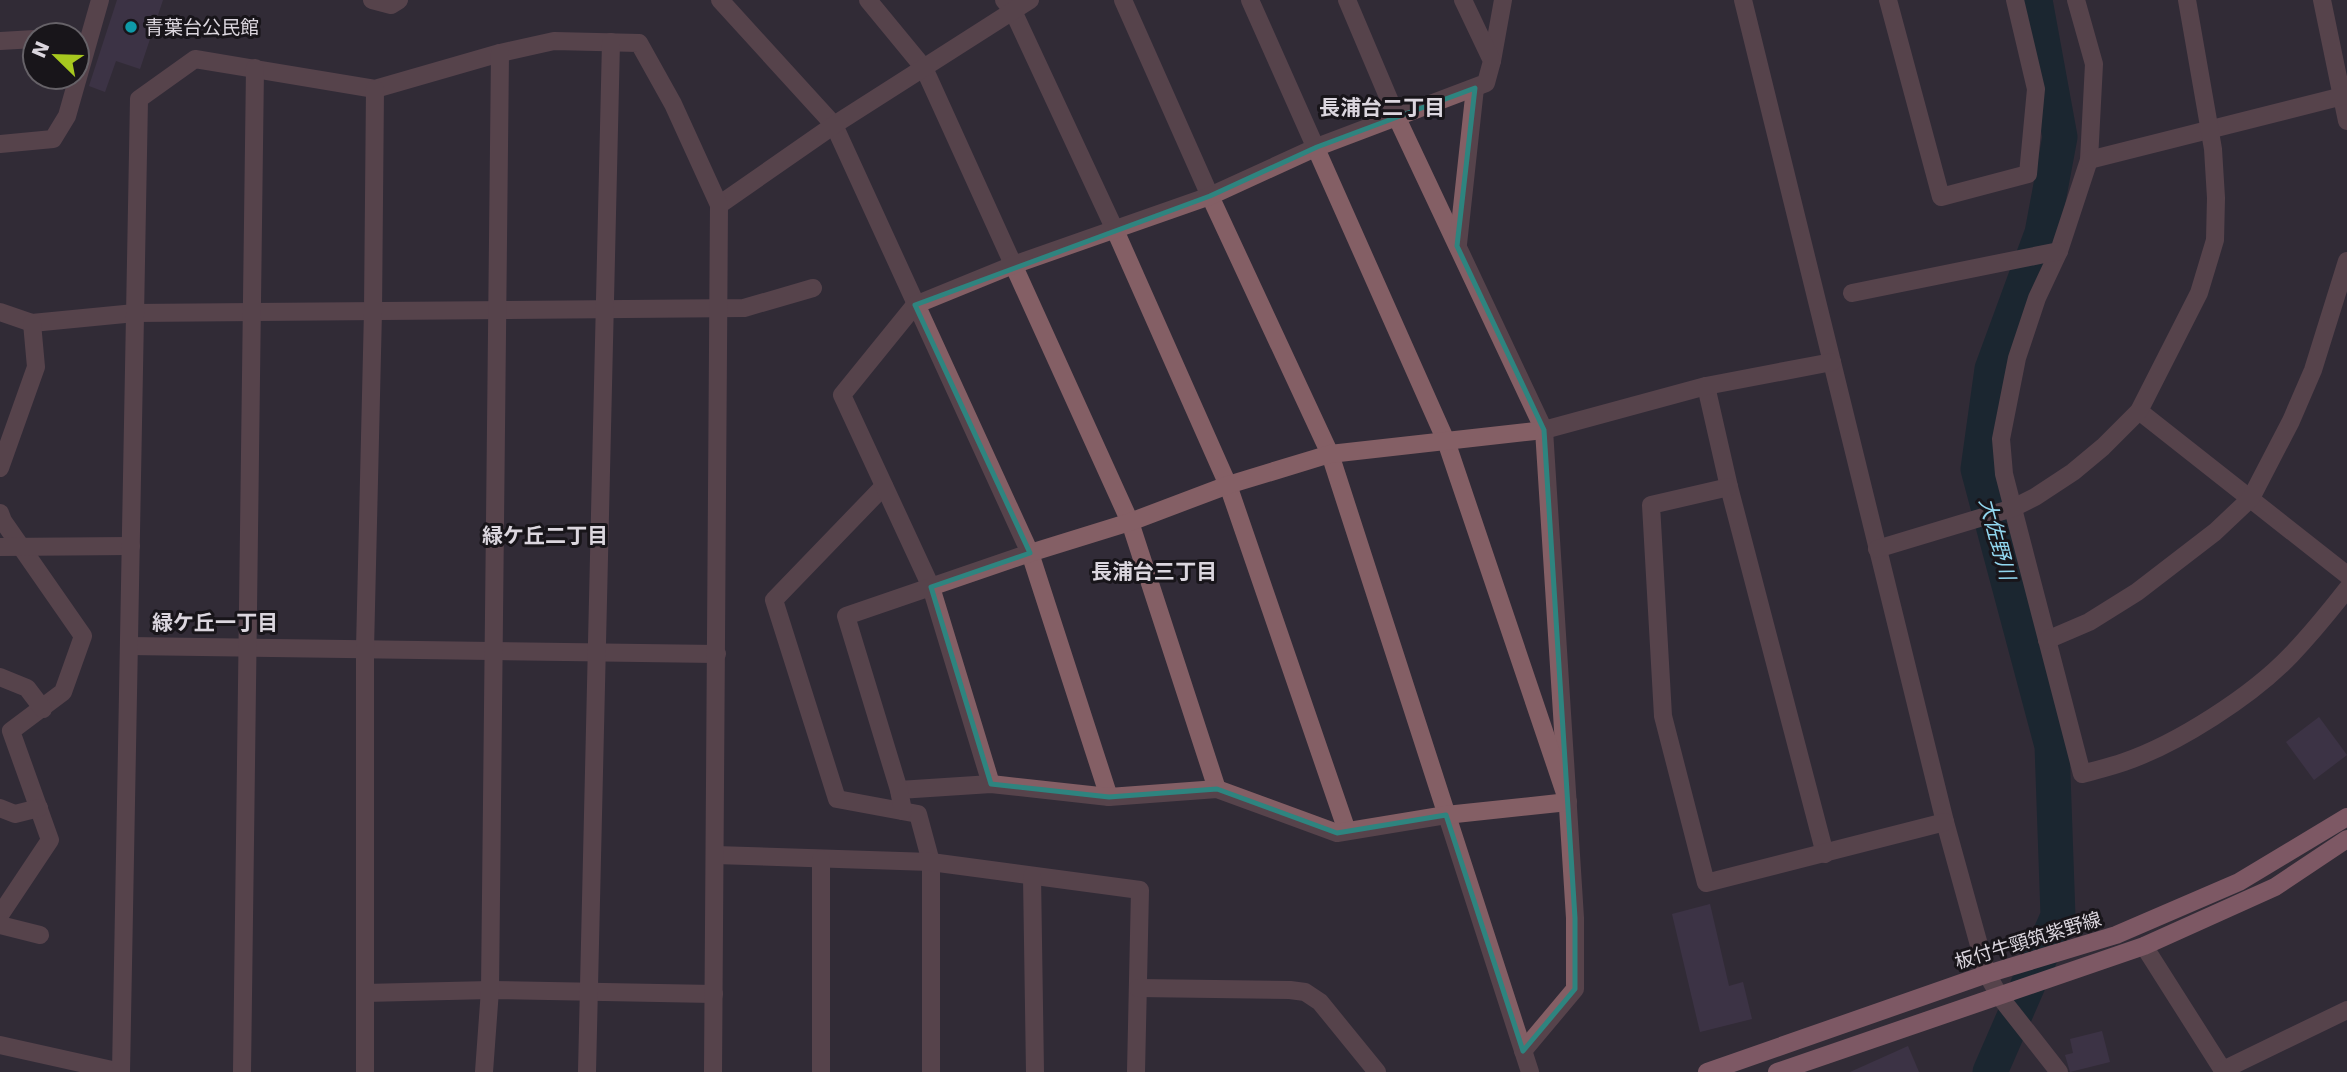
<svg xmlns="http://www.w3.org/2000/svg" width="2347" height="1072" viewBox="0 0 2347 1072" font-family="'DejaVu Sans','Noto Sans JP',sans-serif">
<style>
.lines{fill:none;stroke-linecap:round;stroke-linejoin:round}
.river{stroke:#021f28;stroke-width:35}
.building{fill:#4b3c57}
.minor{stroke:#845f65;stroke-width:18}
.major{stroke:#d98f9b;stroke-width:18}
.marked{fill:none;stroke:#2e847f;stroke-width:5;stroke-linejoin:round}
.culture-dot{fill:#0f9aa8;stroke:#18151a;stroke-width:2.5}
.labels{text-anchor:middle;dominant-baseline:central;stroke-width:6;stroke-linejoin:round;paint-order:stroke}
.poi-label{font-size:19px;fill:#dbd6de;stroke:#18151a;text-anchor:start}
.street-label{font-size:19px;fill:#dbd6de;stroke:#18151a}
.neighbourhood-label{font-size:21px;font-weight:bold;fill:#dbd6de;stroke:#18151a}
.water-label{font-size:21px;font-style:italic;fill:#91d6ef;stroke:#18151a}
</style>
<rect width="100%" height="100%" fill="#312b37"/>
<g class="lines">
<path class="river" d="M1990,1072l68,-156 -6,-170 -74,-277 14,-100 50,-136 18,-96 -25,-137"/>
</g>
<g class="building">
<path d="M117,0h46l-23,69 -24,-8 -11,31 -16,-6z"/>
<path d="M2319,717l28,38 -33,25 -28,-38z"/>
<path d="M1710,904l19,82 14,-4 9,37 -52,13 -28,-118z"/>
<path d="M2102,1031l8,31 -40,10 -5,-17 8,-2 -3,-14z"/>
<path d="M1908,1046l11,26h-69z"/>
</g>
<g class="lines">
<g class="minor">
<path d="M372,0l19,5 8,-5"/>
<path d="M720,0l114,125 196,428 79,244"/>
<path d="M868,0l56,68 206,454 87,267"/>
<path d="M1004,0l9,11 102,219 113,255 119,346"/>
<path d="M1123,0l87,196 120,258 200,618"/>
<path d="M1347,0l50,118 147,312 31,488v71l-52,62"/>
<path d="M1743,0l202,822 42,152 13,23 59,75"/>
<path d="M1888,0l53,197 87,-23 8,-85 -21,-89"/>
<path d="M2076,0l18,64 -5,96 -30,91 -22,47 -20,60 -16,81 3,35 78,300c14,-4 28,-7 42,-12 53,-18 128,-66 167,-107 20,-21 38,-43 56,-66"/>
<path d="M2322,0l25,121"/>
<path d="M0,41l35,-2"/>
<path d="M1492,61l11,-61"/>
<path d="M0,144l53,-5 14,-23 33,-116"/>
<path d="M2089,160l258,-65"/>
<path d="M719,205l115,-80 196,-125"/>
<path d="M1458,244l17,-156"/>
<path d="M1852,293l207,-42"/>
<path d="M0,312l32,11 103,-10 609,-5 69,-20"/>
<path d="M1706,386l23,101 96,367"/>
<path d="M2139,411l208,164"/>
<path d="M0,468l36,-101 -4,-44"/>
<path d="M884,486l-110,114 63,199 81,15 13,48v210"/>
<path d="M1729,487l-78,18 12,211 43,167 239,-61"/>
<path d="M0,513l3,8 80,115 -20,56 -52,39 39,109 -50,75"/>
<path d="M0,547l131,-1"/>
<path d="M1877,549l136,-41 22,-11 38,-25 30,-25 36,-36 60,-118 16,-53 1,-42 -3,-49 -26,-149"/>
<path d="M2047,640l42,-18 48,-30 78,-60 36,-34 40,-77 22,-51 34,-109"/>
<path d="M129,646l588,8"/>
<path d="M0,677l27,11 16,21"/>
<path d="M991,784l-60,-197 -89,-192 73,-90 98,-40 197,-69 107,-49 169,-64 6,-22 -29,-61"/>
<path d="M899,790l92,-6 118,13 108,-8 120,44 109,-18 122,-13 -122,-361 -196,-441"/>
<path d="M0,808l15,6 24,-6"/>
<path d="M903,811l-4,-21 -53,-174 184,-63 100,-31 98,-37 102,-31 214,-24 162,-44 126,-24"/>
<path d="M715,855l216,7 209,28 -4,182"/>
<path d="M1032,876l3,196"/>
<path d="M0,925l40,10"/>
<path d="M2144,946l80,126"/>
<path d="M1138,988l152,2 15,2 15,10 57,70"/>
<path d="M365,993l125,-3 224,4"/>
<path d="M0,1045l121,27"/>
<path d="M2223,1070l124,-60"/>
<path d="M121,1072l18,-973 56,-40 180,30 125,-36 54,-12 85,2 34,61 46,101 -6,867"/>
<path d="M242,1072l13,-1004"/>
<path d="M365,1072v-423l8,-338 2,-222"/>
<path d="M484,1072l6,-82 10,-937"/>
<path d="M587,1072l24,-1030"/>
<path d="M821,1072v-213"/>
</g>
<g class="major">
<path d="M1707,1072l280,-98 129,-39 123,-53 108,-65"/>
<path d="M1777,1072l367,-126 131,-59 72,-48"/>
</g>
</g>
<path d="M0 0H2347V1072H0ZM1475,88l-18,158 87,184 31,488v71l-52,62 -77,-236 -109,18 -120,-44 -108,8 -118,-13 -60,-197 99,-34 -115,-248 295,-109 107,-49z" fill="#312b37" fill-opacity=".55" fill-rule="evenodd"/>
<path class="marked" d="M1475,88l-18,158 87,184 31,488v71l-52,62 -77,-236 -109,18 -120,-44 -108,8 -118,-13 -60,-197 99,-34 -115,-248 295,-109 107,-49z"/>
<circle class="culture-dot" cx="131" cy="27" r="7"/>
<g class="labels">
<g class="poi-label">
<text x="145" y="27">青葉台公民館</text>
</g>
<g class="street-label">
<text transform="translate(2028 940) rotate(-17)">板付牛頸筑紫野線</text>
</g>
<g class="neighbourhood-label">
<text x="1382" y="108">長浦台二丁目</text>
<text x="545" y="536">緑ケ丘二丁目</text>
<text x="1154" y="572">長浦台三丁目</text>
<text x="215" y="623">緑ケ丘一丁目</text>
</g>
<g class="water-label">
<text transform="translate(1997 539) rotate(75)">大佐野川</text>
</g>
</g>
<g transform="translate(56 56) rotate(293)"><circle r="33" fill="#18151a" stroke="#666268" stroke-width="2"/>
<path d="M0-5L12 26L0 18L-12 26Z" fill="#a7c81f"/>
<text y="-10" font-size="19" font-weight="bold" text-anchor="middle" fill="#dbd6de">N</text>
</g>
</svg>
